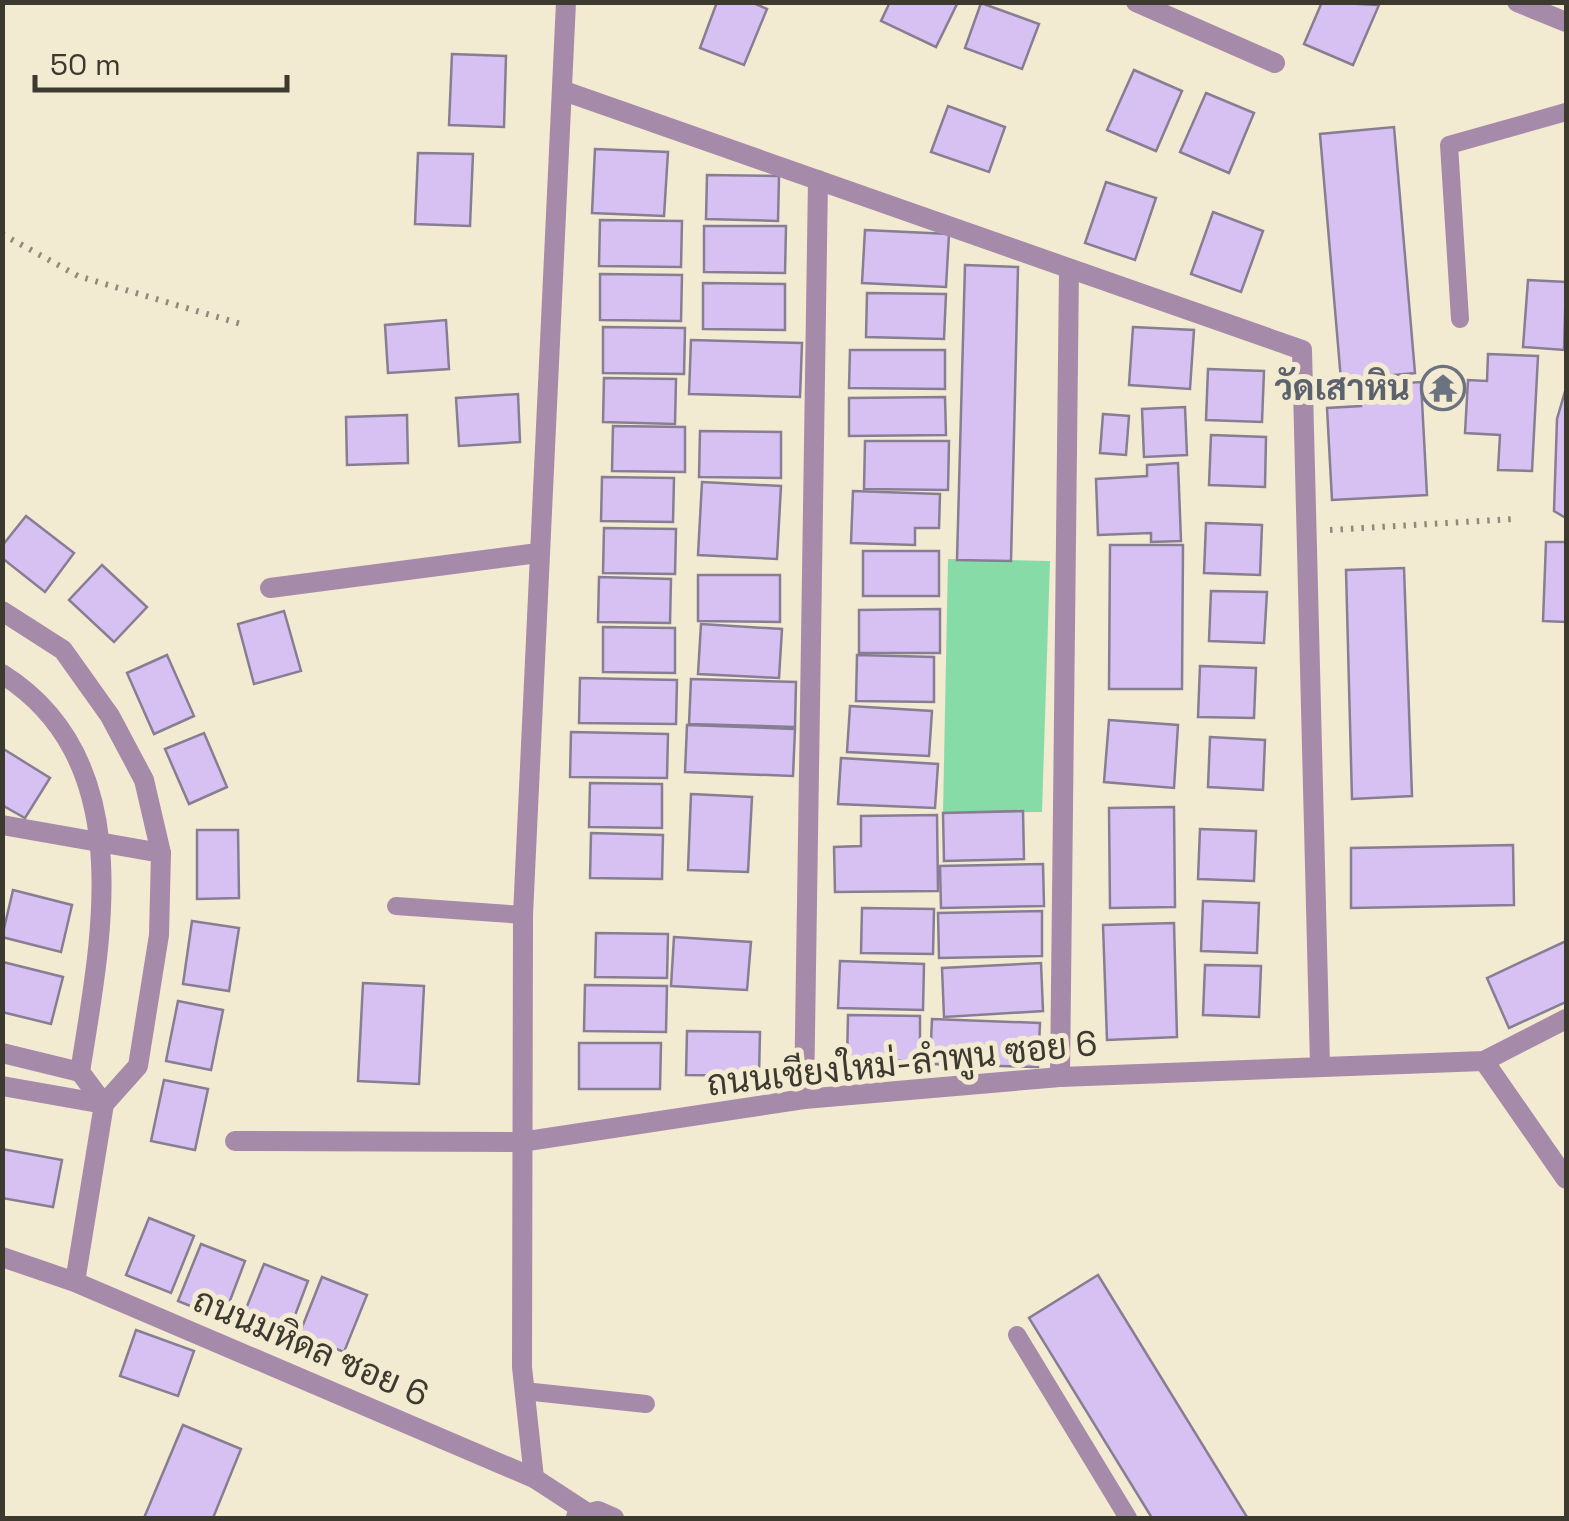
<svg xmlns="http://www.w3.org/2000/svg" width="1569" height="1521" viewBox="0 0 1569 1521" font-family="'Space Grotesk',Sarabun,sans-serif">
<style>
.green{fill:#87dba7}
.building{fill:#d7c1f3;stroke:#877e93;stroke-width:2.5}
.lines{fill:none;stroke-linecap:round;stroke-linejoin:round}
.path{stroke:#908a7a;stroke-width:6;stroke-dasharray:2.5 8;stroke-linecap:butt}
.service{stroke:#a58aa9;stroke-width:18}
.minor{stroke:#a58aa9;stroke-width:20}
.labels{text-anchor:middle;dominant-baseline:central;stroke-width:10;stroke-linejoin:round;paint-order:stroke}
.worship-label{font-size:35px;font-weight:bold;fill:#5b616d;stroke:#f3ead2;text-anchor:end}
.street-label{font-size:35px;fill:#3c392f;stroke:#f3ead2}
</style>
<rect width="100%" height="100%" fill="#f3ead2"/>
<path class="green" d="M948,559l102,2 -8,251 -99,1z"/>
<g class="building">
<path d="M717,2h34l16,7 -23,56 -44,-17z"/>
<path d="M890,2h63l4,2 -21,43 -55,-26z"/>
<path d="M1322,2l57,3 -26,60 -49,-21z"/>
<path d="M981,3l58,21 -17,45 -57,-21z"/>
<path d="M452,54l54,2 -2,71 -55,-2z"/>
<path d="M1134,70l48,21 -26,60 -49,-21z"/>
<path d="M1206,93l48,20 -25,60 -49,-21z"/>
<path d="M948,106l57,21 -16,45 -58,-20z"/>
<path d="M1394,127l21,246 -74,7 -21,-246z"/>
<path d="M595,149l73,3 -4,64 -72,-3z"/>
<path d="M418,153l55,1 -3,72 -55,-2z"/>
<path d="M707,175l72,1 -1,45 -72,-2z"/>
<path d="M1106,182l50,16 -21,62 -50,-17z"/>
<path d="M1213,212l50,19 -22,61 -50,-18z"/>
<path d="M600,220l82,1 -1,46 -82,-1z"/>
<path d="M704,226h82l-1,47 -81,-1z"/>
<path d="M865,230l84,4 -3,53 -84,-4z"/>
<path d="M965,265l53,2 -7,294 -54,-1z"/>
<path d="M600,274l82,1 -1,46 -81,-1z"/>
<path d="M1528,280l38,2 -2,68 -41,-3z"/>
<path d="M703,283l82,1v46l-82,-1z"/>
<path d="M867,293l79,1 -2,45 -78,-2z"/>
<path d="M446,320l3,49 -61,4 -3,-48z"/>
<path d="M603,327l82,1 -1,46 -81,-1z"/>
<path d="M1133,327l61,3 -4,59 -61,-4z"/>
<path d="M691,340l111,3 -2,54 -111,-3z"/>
<path d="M850,350h95v39l-96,-1z"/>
<path d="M1488,354l50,2 -6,115 -34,-1 2,-35 -35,-2 3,-53 19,1z"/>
<path d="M1208,369l56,2 -2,51 -56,-2z"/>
<path d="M604,378l72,1 -1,45 -72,-2z"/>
<path d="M1421,382l6,113 -95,5 -5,-92 34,-2 -1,-20z"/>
<path d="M1566,388v130l-12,-7 3,-92z"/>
<path d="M518,394l2,48 -61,4 -3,-48z"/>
<path d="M945,397l1,38 -97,1v-38z"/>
<path d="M1185,407l2,48 -43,2 -2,-48z"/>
<path d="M1103,414l26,2 -3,39 -26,-2z"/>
<path d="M407,415l1,48 -61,2 -1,-48z"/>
<path d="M613,426l72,1v45l-73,-1z"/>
<path d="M700,431l81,1v46l-82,-1z"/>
<path d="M1211,435l55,2 -1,50 -56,-2z"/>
<path d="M865,441h84l-1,49 -84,-1z"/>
<path d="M1178,463l3,78 -30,1v-9l-53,2 -2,-56 51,-3v-11z"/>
<path d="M602,477l72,1 -1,44 -72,-1z"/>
<path d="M702,482l79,4 -4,73 -79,-4z"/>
<path d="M853,491l87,3 -1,34h-24v17l-64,-2z"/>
<path d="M26,516l48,37 -29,39 -43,-34v-12z"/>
<path d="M1206,523l56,2 -2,50 -56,-2z"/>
<path d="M604,528l72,1 -1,45 -72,-1z"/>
<path d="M1546,542h20v80l-23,-1z"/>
<path d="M1110,545h73l-1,144h-73z"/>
<rect x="863" y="551" width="76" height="45"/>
<path d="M102,565l45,42 -33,35 -45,-42z"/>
<path d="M1404,568l8,228 -60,3 -6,-229z"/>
<path d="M698,575h82v47l-82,-1z"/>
<path d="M599,577l72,2 -1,44 -72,-1z"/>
<path d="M1211,591l56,1 -3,51 -55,-2z"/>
<path d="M940,609v44h-81v-43z"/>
<path d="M284,611l17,60 -47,13 -16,-60z"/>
<path d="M701,624l81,5 -3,49 -81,-4z"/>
<path d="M603,627l72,1v45l-72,-1z"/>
<path d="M167,655l27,61 -40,18 -27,-61z"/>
<path d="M857,655l77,2v45l-78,-1z"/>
<path d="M1200,666l56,2 -2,50 -56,-1z"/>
<path d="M580,678l97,2 -1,44 -97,-1z"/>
<path d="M691,679l105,3 -1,45 -106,-3z"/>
<path d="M850,706l82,5 -3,45 -82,-4z"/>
<path d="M1109,720l69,5 -4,63 -70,-6z"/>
<path d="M687,725l108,4 -2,47 -108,-4z"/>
<path d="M571,732l97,2 -1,44 -97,-1z"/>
<path d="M204,733l23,54 -38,17 -24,-55z"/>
<path d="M1210,737l55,3 -2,50 -55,-3z"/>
<path d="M2,748l48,30 -25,40 -23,-13z"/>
<path d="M841,758l97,6 -3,44 -97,-4z"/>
<path d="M590,783l72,1v44l-73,-1z"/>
<path d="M691,794l61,3 -4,75 -60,-2z"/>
<path d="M1174,807l1,100 -65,1 -1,-100z"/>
<path d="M1023,811l1,48 -80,2 -1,-48z"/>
<path d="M937,815l1,76 -103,1 -1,-45 27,-1v-30z"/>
<path d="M1200,829l56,2 -2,50 -56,-2z"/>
<path d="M197,830h41l1,68 -42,1z"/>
<path d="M591,833l72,2 -1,44 -72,-1z"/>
<path d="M1513,845l1,60 -163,3v-60z"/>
<path d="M1043,864l1,42 -103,2 -1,-42z"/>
<path d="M13,890l59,15 -11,47 -59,-15z"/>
<path d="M1203,901l56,2 -2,50 -56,-2z"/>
<path d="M862,908l72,1 -1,45 -72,-1z"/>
<path d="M1042,911v45l-103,2 -1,-45z"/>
<path d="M192,921l47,7 -10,63 -46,-7z"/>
<path d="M1174,923l3,114 -70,3 -4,-115z"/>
<path d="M596,933l72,1 -1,44 -72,-1z"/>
<path d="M674,937l77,5 -4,48 -76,-4z"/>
<path d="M1566,941v61l-57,26 -22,-50z"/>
<path d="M840,961l84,3 -1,46 -85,-2z"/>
<path d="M3,962l60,15 -12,47 -49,-12z"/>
<path d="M1041,963l2,48 -99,6 -2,-49z"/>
<path d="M1205,965l56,1 -2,51 -56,-2z"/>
<path d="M363,983l61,3 -5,98 -61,-3z"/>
<path d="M585,985l82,1 -1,46 -82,-1z"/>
<path d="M178,1001l45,9 -12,60 -45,-9z"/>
<path d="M848,1015l72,1v45l-73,-1z"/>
<path d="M932,1019l108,4 -2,44 -108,-3z"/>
<path d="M687,1031l73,1 -1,44 -73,-1z"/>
<path d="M579,1043h82l-1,46h-81z"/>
<path d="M164,1080l44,9 -13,61 -44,-9z"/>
<path d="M2,1149l60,11 -9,47 -51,-9z"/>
<path d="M149,1218l45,18 -23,57 -45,-18z"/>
<path d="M201,1244l44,17 -22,58 -45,-18z"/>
<path d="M264,1264l44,17 -22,58 -45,-18z"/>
<path d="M1098,1275l149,242 -3,1h-92l-123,-200z"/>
<path d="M322,1277l45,18 -23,57 -45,-17z"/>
<path d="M136,1330l58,21 -16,45 -58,-20z"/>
<path d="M183,1425l58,24 -28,69h-69z"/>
</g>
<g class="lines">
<g class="path">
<path d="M2,234l76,42 163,48"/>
<path d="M1330,530l183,-11"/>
</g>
<g class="service">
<path d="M1460,319l-11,-174 117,-33"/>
<path d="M396,906l127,9"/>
<path d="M1017,1335l111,183"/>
<path d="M524,1391l122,13"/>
</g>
<g class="minor">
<path d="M1136,2l139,61"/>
<path d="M1517,2l49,20"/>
<path d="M564,91l738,259 18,715"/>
<path d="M270,588l268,-35"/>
<path d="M2,611l61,39 47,66 34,64 17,73 -2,82 -21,131 -34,38 -29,178"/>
<path d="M2,674c138,87 99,265 78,398"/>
<path d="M2,825l159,28"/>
<path d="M2,1053l78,19 24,32"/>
<path d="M1484,1061l82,118"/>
<path d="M1060,1077l9,-808"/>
<path d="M2,1086l102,18"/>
<path d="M804,1099l14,-919"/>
<path d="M235,1141l286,1 283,-43 256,-22 424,-16 82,-42"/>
<path d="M2,1257l73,25 459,196 52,34"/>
<path d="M534,1478l-12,-111 1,-452 43,-913"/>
<path d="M576,1517l22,-6 16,7"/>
</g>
</g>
<defs>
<symbol id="temple-ring" viewBox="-11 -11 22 22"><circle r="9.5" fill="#f3ead2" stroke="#6b7280" stroke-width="1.5"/><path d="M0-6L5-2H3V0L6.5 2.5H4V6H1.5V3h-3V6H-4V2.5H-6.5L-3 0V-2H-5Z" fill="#6b7280"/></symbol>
</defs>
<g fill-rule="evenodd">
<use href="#temple-ring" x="1418" y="363" width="50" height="50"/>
</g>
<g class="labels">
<g class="worship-label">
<text x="1410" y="388">วัดเสาหิน</text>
</g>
<g class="street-label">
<text transform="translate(902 1063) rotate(-6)">ถนนเชียงใหม่-ลำพูน ซอย 6</text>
<text transform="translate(311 1347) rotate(23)">ถนนมหิดล ซอย 6</text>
</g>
</g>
<rect width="1569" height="1521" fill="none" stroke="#3c392f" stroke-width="10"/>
<path d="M35 75v15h252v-15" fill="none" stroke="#3c392f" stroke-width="5"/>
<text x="50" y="75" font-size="30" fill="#3c392f" stroke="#f3ead2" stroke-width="8" paint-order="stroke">50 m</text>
</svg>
